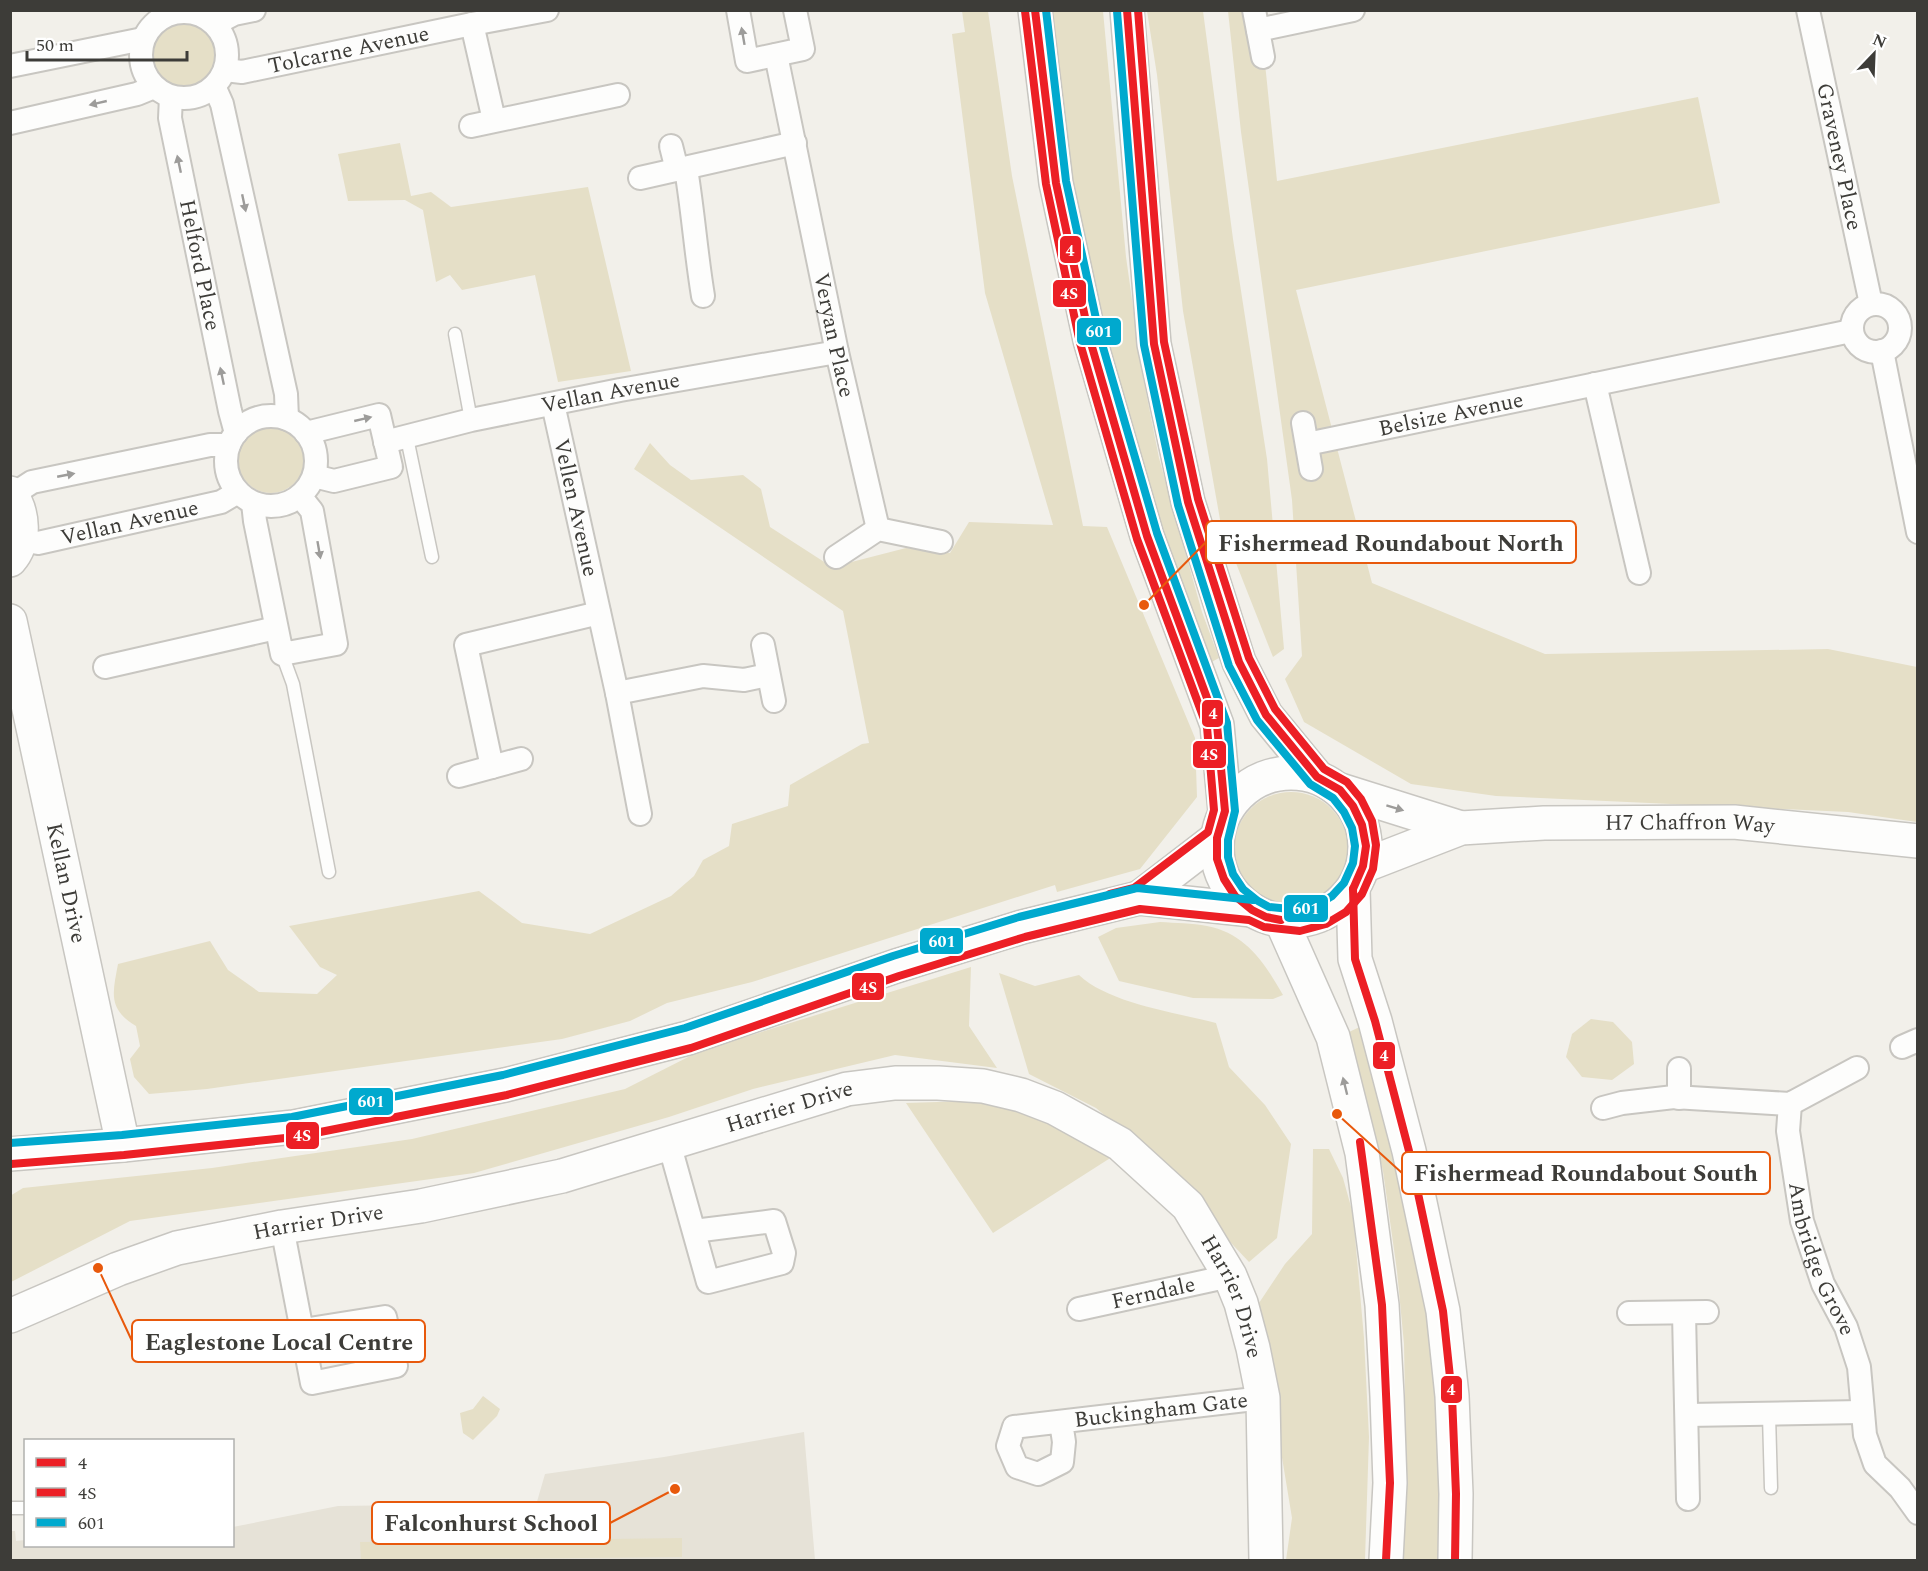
<svg xmlns="http://www.w3.org/2000/svg" width="1928" height="1571" viewBox="0 0 1928 1571" font-family="Spectral,serif">
<style>
.built{fill:#e6e2d7}
.green{fill:#e5dfc7}
.lines{fill:none;stroke-linecap:round;stroke-linejoin:round}
.lane-casing{stroke:#c8c6c1;stroke-width:15}
.street-casing{stroke:#c8c6c1;stroke-width:26}
.secondary-casing{stroke:#c8c6c1;stroke-width:36}
.lane{stroke:#fdfdfc;stroke-width:12}
.street{stroke:#fdfdfc;stroke-width:22}
.secondary{stroke:#fdfdfc;stroke-width:33}
.bus-1-casing{stroke:#fff;stroke-width:12}
.bus-2-casing{stroke:#fff;stroke-width:12}
.bus-3-casing{stroke:#fff;stroke-width:12}
.bus-1{stroke:#ec1f25;stroke-width:8}
.bus-2{stroke:#ec1f25;stroke-width:8}
.bus-3{stroke:#00a9ce;stroke-width:8}
.oneway{fill:#9d9c9a}
.labels{text-anchor:middle;dominant-baseline:central;stroke-width:4.5;stroke-linejoin:round;paint-order:stroke}
.street-label{font-size:22px;fill:#3d3c38;stroke:#fff}
.leader{fill:none;stroke:#e8590c;stroke-width:2}
.callout-dot{fill:#e8590c;stroke:#fff;stroke-width:2}
.callout{fill:#fff;stroke:#e8590c;stroke-width:2}
.callout-label{font-size:24px;text-anchor:middle;font-weight:bold;fill:#3d3c38}
.line-badge{stroke:#fff;stroke-width:2}
.badge-label{font-size:16px;text-anchor:middle;font-weight:bold;fill:#fff}
</style>
<rect width="100%" height="100%" fill="#f2f0ea"/>
<path class="built" d="M804,1432l11,128h-804l-1,-29h5l1,10 9,-1 1,6h206l1,-19 105,-21 145,-2 49,15 13,-45 119,-17z"/>
<g class="green">
<path d="M962,11h26l24,165 71,350 24,1 88,211 2,59 -57,72 -83,23 -2,-7 -303,97 -85,21 -37,18 -68,18 -355,50 -58,5 -15,-17 -4,-18 10,-13 -4,-20c-29,-17 -23,-34 -18,-62l92,-23 18,29 31,22 58,2 20,-19 -17,-8 -31,-41 190,-35 43,32 68,11 81,-38 23,-20 9,-16 26,-14 3,-22 56,-18 2,-21 72,-41 7,-1 -26,-132 -209,-142 16,-26 20,22 21,15 52,-5 18,14 9,38 62,40 74,-19 44,5 19,-31 84,3 -68,-232 -33,-259 13,-2z"/>
<path d="M1042,11h61l23,246 17,120 16,81 43,154 17,46 -15,8 -45,-127 -74,-282z"/>
<path d="M1147,11h56l30,228 34,220 17,190 -11,8 -52,-132 -38,-214 -26,-236z"/>
<path d="M1228,11h30l8,62 11,108 421,-84 22,106 -424,87 76,293 173,71 283,-5 89,18v155l-69,-10 -352,-16 -85,-12 -107,-62 -19,-43 17,-23 -10,-156 -51,-368z"/>
<circle cx="184" cy="55" r="32"/>
<path d="M400,143l11,53 20,-4 20,15 137,-20 43,184 -73,11 -23,-107 -73,15 -12,-15 -14,7 -13,-72 -18,-10 -57,1 -10,-47z"/>
<circle cx="271" cy="460" r="33"/>
<circle cx="1291" cy="849" r="57"/>
<path d="M1160,922c16,1 32,1 47,4 38,7 58,37 76,69l-10,4 -80,-1 -74,-17 -21,-44 18,-9z"/>
<path d="M971,967l-2,59 28,42 -102,-13 -142,34 -84,28 -195,56 -344,48 -119,61 -1,-86 13,-8 189,-20 200,-29 213,-50 75,-38z"/>
<path d="M999,973l36,13 44,-11c29,28 98,38 137,48l13,44 36,38 26,39 -14,94 -28,24 -116,-123 -37,-31 -67,-34z"/>
<path d="M1591,1019l22,3 19,20 2,22 -22,16 -30,-3 -16,-20 6,-23z"/>
<path d="M1364,1025l20,61 47,245 8,88 3,80 -3,61h-38l5,-103 -2,-113 -7,-73 -14,-100 -34,-139z"/>
<path d="M970,1101c52,5 99,30 145,54l-122,78 -87,-130z"/>
<path d="M1313,1149h16l14,29 10,36 11,124 5,99 -4,123h-79l6,-42 -35,-212 28,-42 27,-30z"/>
<path d="M483,1396l17,13 -3,7 -24,24 -10,-7 -3,-20 13,-4z"/>
<path d="M682,1538v19l-321,3 -1,-18z"/>
</g>
<g class="lines">
<defs>
<g id="lane">
<path d="M455,334l16,86"/>
<path d="M407,438l25,119"/>
<path d="M282,654l11,30 36,188"/>
<path d="M1769,1415l2,73"/>
<path d="M10,1508h16"/>
</g>
<g id="street">
<path d="M738,10l9,51 56,-12 -8,-39"/>
<path d="M1254,10l9,47"/>
<path id="s1" d="M1808,10l63,294"/>
<circle cx="184" cy="55" r="43"/>
<path d="M215,24l19,-10 20,-4"/>
<path d="M472,24l22,96"/>
<path d="M1258,30l95,-20"/>
<path id="s2" d="M776,55l61,297 41,177"/>
<path d="M10,66l133,-27"/>
<path id="s3" d="M225,70l17,2 230,-48 75,-14"/>
<path d="M214,86l8,18 64,290 1,25"/>
<path id="s4" d="M171,97l-1,21 60,293 6,22"/>
<path d="M10,123l127,-29 17,-7"/>
<path d="M471,126l147,-31"/>
<path d="M671,146l6,24"/>
<path d="M686,169c7,42 10,85 17,127"/>
<path d="M640,178l155,-35"/>
<circle cx="1876" cy="328" r="24"/>
<path d="M1882,351l36,181"/>
<path d="M1595,384l44,189"/>
<path id="s5" d="M553,404l64,289 23,121"/>
<circle cx="271" cy="461" r="45"/>
<path d="M1303,423l8,46"/>
<path d="M306,433l73,-18 12,52 -57,14 -20,-5"/>
<path id="s6" d="M385,442l86,-22 149,-30 217,-38"/>
<path id="s7" d="M1307,444l544,-113"/>
<path d="M12,495l20,-13 178,-37h19"/>
<path d="M253,503l2,18 27,133 54,-10 -24,-133 -12,-15"/>
<path id="s8" d="M20,540l18,3 183,-41 17,-10"/>
<path d="M836,557l42,-28 63,13"/>
<path d="M763,645l11,56"/>
<path d="M105,667l171,-39"/>
<path d="M617,693l86,-17 41,4 24,-5"/>
<path d="M492,767l-26,-122 133,-32"/>
<path d="M459,776l62,-17"/>
<path d="M1902,1047l16,-7"/>
<path d="M1679,1069v29"/>
<path id="s9" d="M1790,1104l-2,27 14,90 21,63 23,43 13,40 6,68 10,29 25,24 18,25"/>
<path d="M1603,1108l19,-5 52,-6 116,7 67,-36"/>
<path d="M669,1143l39,139 74,-19 2,-10 -10,-32 -80,10"/>
<path d="M282,1227l30,156 84,-17 -11,-49 -82,13"/>
<path id="s10" d="M1079,1309l151,-33"/>
<path d="M1629,1313l78,-1"/>
<path d="M1684,1313l4,186"/>
<path d="M1687,1415l174,-3"/>
<path id="s11" d="M1061,1422l3,20 -2,20 -24,12 -21,-7 -9,-21 6,-19 249,-29"/>
</g>
<g id="secondary">
<path d="M1035,10l21,173 34,157 57,196 70,189 8,86"/>
<path d="M1127,10l27,334 34,158 51,160 27,53 51,62"/>
<path d="M10,493c14,19 16,49 0,67"/>
<path id="s12" d="M10,621l113,524"/>
<circle cx="1291" cy="847" r="74"/>
<path d="M1340,790l121,38"/>
<path id="s13" d="M1363,866l98,-38 83,-5 190,-1 184,19"/>
<path d="M1353,889l2,70 20,62 34,130 34,160 9,85 4,98 -1,66"/>
<path d="M1139,898l78,-60"/>
<path d="M1281,920l52,117 29,116 20,152 5,91 3,87 -4,77"/>
<path d="M10,1154l113,-9 171,-18 211,-42 183,-47 208,-72 126,-39 117,-29 113,12"/>
<path id="s14" d="M10,1316l108,-47 59,-21 105,-21 139,-21 141,-30 285,-87 48,-6h43l45,3 38,9 34,13 65,36 68,62 42,70 11,27 12,45 10,50 3,162"/>
</g>
</defs>
<use href="#lane" class="lane-casing"/>
<use href="#street" class="street-casing"/>
<use href="#secondary" class="secondary-casing"/>
<use href="#lane" class="lane"/>
<use href="#street" class="street"/>
<use href="#secondary" class="secondary"/>
<defs>
<g id="bus-1">
<path d="M1035,10l21,173 34,157 57,196 70,189 8,86 -8,27v21l7,20 11,17 17,14 14,7 15,3"/>
<path d="M1127,10l27,334 34,158 51,160 27,53 51,62 23,13 13,16 9,19 4,21 -3,20 -10,23"/>
<path d="M1353,889l2,70 20,62 34,130 34,160 9,85 4,98 -1,66"/>
<path d="M1360,1142l22,163 8,178 -4,77"/>
</g>
<g id="bus-2">
<path d="M1025,11l21,173 34,159 57,196 70,188 7,83 -6,22 -74,56 -24,6"/>
<path d="M11,1164l113,-9 171,-18 212,-42 184,-47 208,-72 126,-39 115,-28 109,11 15,7 36,4 26,-7 20,-12 16,-18 11,-25 3,-24 -4,-24 -11,-22 -14,-17 -23,-13 -49,-60 -26,-51 -51,-159 -34,-157 -26,-332"/>
</g>
<g id="bus-3">
<path d="M1046,10l20,171 34,156 57,196 70,190 8,88 -7,29v17l5,17 10,15 15,12 11,6 31,3 17,-5 15,-9 12,-13 9,-20 2,-17 -3,-18 -8,-16 -11,-14 -23,-14 -53,-64 -28,-54 -51,-161 -34,-160 -27,-334"/>
<path d="M10,1143l112,-8 170,-18 211,-42 182,-47 208,-72 126,-39 118,-29 116,12"/>
</g>
</defs>
<use href="#bus-1" class="bus-1-casing"/>
<use href="#bus-2" class="bus-2-casing"/>
<use href="#bus-3" class="bus-3-casing"/>
<use href="#bus-1" class="bus-1"/>
<use href="#bus-2" class="bus-2"/>
<use href="#bus-3" class="bus-3"/>
</g>
<defs><path id="oneway-solid" d="M-6-.8H1V-3.2L6.5 0L1 3.2V.8H-6Z" transform="scale(1.5)"/></defs>
<g class="oneway">
<use href="#oneway-solid" transform="translate(743 36) rotate(-100)"/>
<use href="#oneway-solid" transform="translate(98 103) rotate(167)"/>
<use href="#oneway-solid" transform="translate(179 164) rotate(-102)"/>
<use href="#oneway-solid" transform="translate(244 203) rotate(78)"/>
<use href="#oneway-solid" transform="translate(222 376) rotate(-102)"/>
<use href="#oneway-solid" transform="translate(363 419) rotate(-13)"/>
<use href="#oneway-solid" transform="translate(66 475) rotate(-11)"/>
<use href="#oneway-solid" transform="translate(319 550) rotate(80)"/>
<use href="#oneway-solid" transform="translate(1395 808) rotate(17)"/>
<use href="#oneway-solid" transform="translate(1345 1086) rotate(-104)"/>
</g>
<g class="labels">
<g class="street-label">
<text stroke="none"><textPath href="#s3" startOffset="126">Tolcarne Avenue</textPath></text>
<text stroke="none"><textPath href="#s1" startOffset="150">Graveney Place</textPath></text>
<text stroke="none"><textPath href="#s4" startOffset="171">Helford Place</textPath></text>
<text stroke="none"><textPath href="#s2" startOffset="286">Veryan Place</textPath></text>
<text stroke="none"><textPath href="#s6" startOffset="231">Vellan Avenue</textPath></text>
<text stroke="none"><textPath href="#s7" startOffset="147">Belsize Avenue</textPath></text>
<text stroke="none"><textPath href="#s5" startOffset="106">Vellen Avenue</textPath></text>
<text stroke="none"><textPath href="#s8" startOffset="112">Vellan Avenue</textPath></text>
<text stroke="none"><textPath href="#s13" startOffset="334">H7 Chaffron Way</textPath></text>
<text stroke="none"><textPath href="#s12" startOffset="268">Kellan Drive</textPath></text>
<text stroke="none"><textPath href="#s14" startOffset="810">Harrier Drive</textPath></text>
<text stroke="none"><textPath href="#s14" startOffset="324">Harrier Drive</textPath></text>
<text stroke="none"><textPath href="#s9" startOffset="160">Ambridge Grove</textPath></text>
<text stroke="none"><textPath href="#s10" startOffset="76">Ferndale</textPath></text>
<text stroke="none"><textPath href="#s14" startOffset="1350">Harrier Drive</textPath></text>
<text stroke="none"><textPath href="#s11" startOffset="280">Buckingham Gate</textPath></text>
</g>
</g>
<path class="leader" d="M1144 605L1206 542M1337 1114L1402 1173M98 1268L132 1341M675 1489L610 1523"/>
<g class="callout-dot">
<circle cx="1144" cy="605" r="6"/>
<circle cx="1337" cy="1114" r="6"/>
<circle cx="98" cy="1268" r="6"/>
<circle cx="675" cy="1489" r="6"/>
</g>
<g class="callout">
<rect x="1206" y="521" width="370" height="42" rx="6"/>
<rect x="1402" y="1152" width="368" height="42" rx="6"/>
<rect x="132" y="1320" width="293" height="42" rx="6"/>
<rect x="372" y="1502" width="238" height="42" rx="6"/>
</g>
<g class="callout-label">
<text x="1391" y="551">Fishermead Roundabout North</text>
<text x="1586" y="1181">Fishermead Roundabout South</text>
<text x="279" y="1350">Eaglestone Local Centre</text>
<text x="491" y="1531">Falconhurst School</text>
</g>
<g class="line-badge">
<rect x="1059" y="235" width="23" height="29" rx="6" fill="#ec1f25"/>
<rect x="1052" y="279" width="35" height="29" rx="6" fill="#ec1f25"/>
<rect x="1076" y="317" width="46" height="29" rx="6" fill="#00a9ce"/>
<rect x="1201" y="699" width="23" height="29" rx="6" fill="#ec1f25"/>
<rect x="1192" y="740" width="35" height="29" rx="6" fill="#ec1f25"/>
<rect x="1283" y="894" width="46" height="29" rx="6" fill="#00a9ce"/>
<rect x="919" y="927" width="45" height="28" rx="6" fill="#00a9ce"/>
<rect x="851" y="972" width="34" height="29" rx="6" fill="#ec1f25"/>
<rect x="1372" y="1041" width="24" height="29" rx="6" fill="#ec1f25"/>
<rect x="348" y="1087" width="46" height="29" rx="6" fill="#00a9ce"/>
<rect x="285" y="1121" width="35" height="29" rx="6" fill="#ec1f25"/>
<rect x="1440" y="1375" width="23" height="29" rx="6" fill="#ec1f25"/>
</g>
<g class="badge-label">
<text x="1070" y="256">4</text>
<text x="1069" y="299">4S</text>
<text x="1099" y="337">601</text>
<text x="1213" y="719">4</text>
<text x="1209" y="760">4S</text>
<text x="1306" y="914">601</text>
<text x="942" y="947">601</text>
<text x="868" y="993">4S</text>
<text x="1384" y="1061">4</text>
<text x="371" y="1107">601</text>
<text x="302" y="1141">4S</text>
<text x="1451" y="1395">4</text>
</g>
<rect width="1928" height="1571" fill="none" stroke="#3d3c38" stroke-width="24"/>
<rect x="24" y="1439" width="210" height="108" fill="#ffffff" stroke="#b1b1af" stroke-width="1.5"/>
<rect x="36" y="1458" width="30" height="9" fill="#ec1f25" stroke="#b1b1af" stroke-width="1.5"/>
<text x="78" y="1469" font-size="18" fill="#3d3c38">4</text>
<rect x="36" y="1488" width="30" height="9" fill="#ec1f25" stroke="#b1b1af" stroke-width="1.5"/>
<text x="78" y="1499" font-size="18" fill="#3d3c38">4S</text>
<rect x="36" y="1518" width="30" height="9" fill="#00a9ce" stroke="#b1b1af" stroke-width="1.5"/>
<text x="78" y="1529" font-size="18" fill="#3d3c38">601</text>
<g transform="translate(1874 54) rotate(23)" stroke="#ffffff" stroke-width="4.5" paint-order="stroke">
<path d="M0-4.5L10 22L0 15L-10 22Z" fill="#3d3c38"/>
<text y="-9" font-size="16" font-weight="bold" text-anchor="middle" fill="#3d3c38">N</text>
</g>
<path d="M27 51v9h160v-9" fill="none" stroke="#3d3c38" stroke-width="3"/>
<text x="36" y="51" font-size="18" fill="#3d3c38" stroke="#ffffff" stroke-width="4.5" paint-order="stroke">50 m</text>
</svg>
